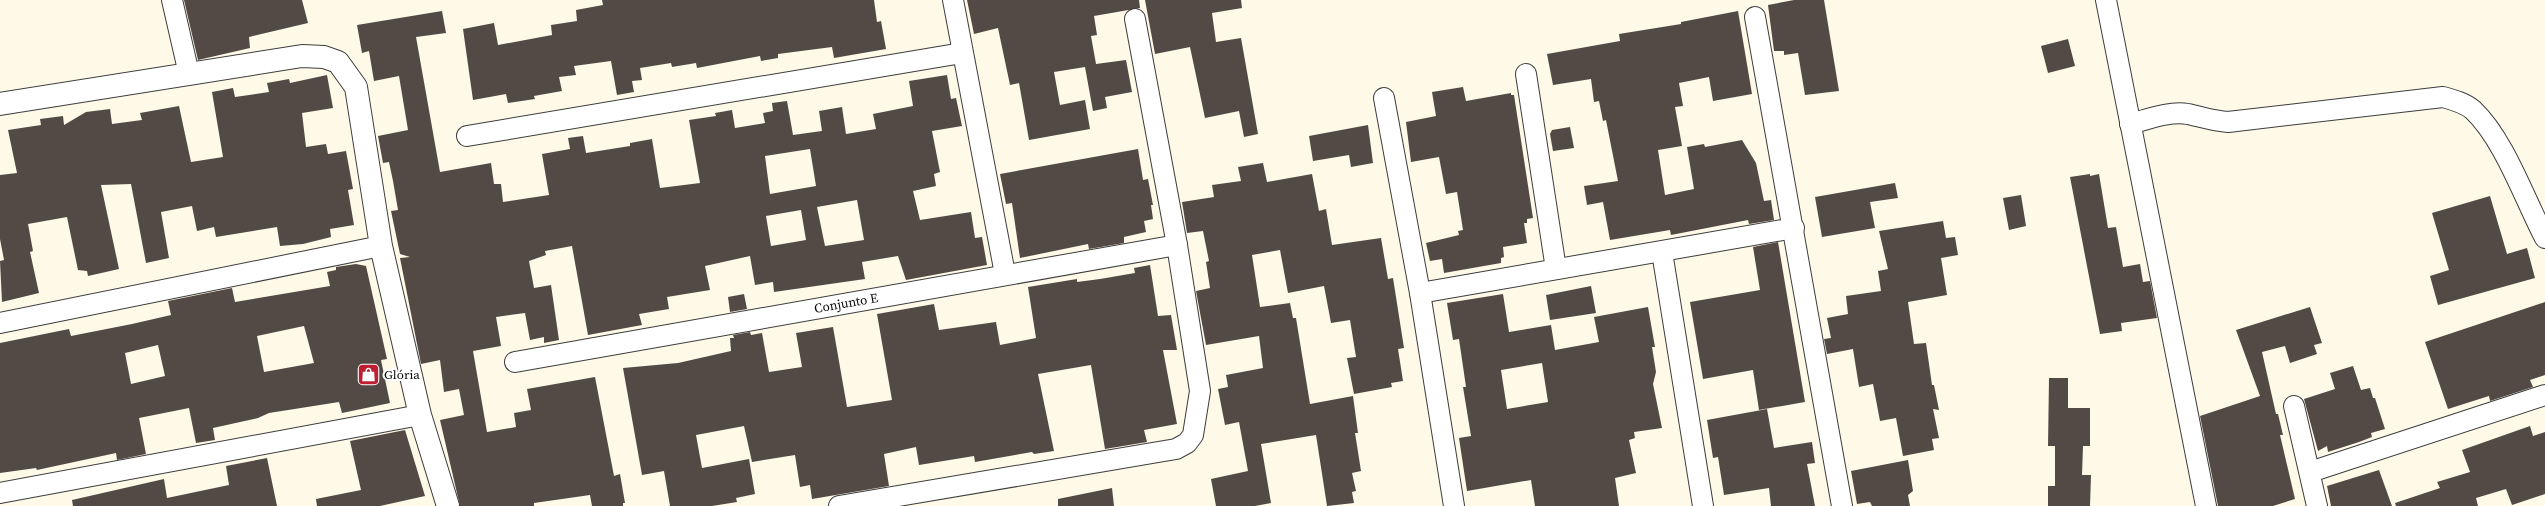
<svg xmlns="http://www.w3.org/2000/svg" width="2545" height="506" viewBox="0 0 2545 506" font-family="'Source Serif 4',serif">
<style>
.building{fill:#534a46;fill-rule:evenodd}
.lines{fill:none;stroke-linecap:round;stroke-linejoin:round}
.minor-casing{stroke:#3d3d3d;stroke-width:22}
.tertiary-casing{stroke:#3d3d3d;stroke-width:24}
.minor{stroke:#fff;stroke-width:20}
.tertiary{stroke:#fff;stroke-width:22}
.labels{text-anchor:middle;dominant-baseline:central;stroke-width:4;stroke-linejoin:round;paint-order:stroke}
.street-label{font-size:13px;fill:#0a0a0a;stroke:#fff}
.poi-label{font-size:13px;fill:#0a0a0a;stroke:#fff;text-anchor:start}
</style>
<rect width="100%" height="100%" fill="#fff9e8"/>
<g class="building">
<path d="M184,0h118l6,23 -59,14 1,11 -52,12z"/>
<path d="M602,0h272l3,22 4,-1 5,28 -52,9 -2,-11 -54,7v4l-17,3 -1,-5 -63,12 -1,-5 -24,4 -1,-4 -31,5 2,12 -10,1 2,11 -17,3 -6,-34 -37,5 2,9 -17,2 3,14 -28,5 1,3 -27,4 -2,-9 -33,6 -10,-71 31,-6 4,22 54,-10 -1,-10 26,-4 -1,-11 27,-5z"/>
<path d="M967,0h172l1,8 -46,8 3,19 -6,1 5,28 30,-4 6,32 -27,5 2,11 -14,3 -8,-44 -31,5 6,33 25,-5 5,29 -61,11 -10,-57 -9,2 -12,-57 -24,6z"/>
<path d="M1145,0h96l1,8 -30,5 4,29 25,-4 17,96 -14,3 -5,-26 -34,7 -15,-71 -35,7z"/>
<path d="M1794,0h30l15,91 -34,4 -7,-42 -14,2v-4h-10l-6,-46z"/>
<path d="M442,11l4,22 -30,4 24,135 51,-9 3,21h7l2,18 46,-7 -7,-41 28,-5 -2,-11 15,-2 3,17 44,-7v-3l22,-4 8,49 40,-5 -11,-63 27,-4 -1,-3 17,-3 3,18 30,-5 -2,-10 10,-2 -1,-8 15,-2 6,34 29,-4 -3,-20 23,-4 4,27 30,-5 -3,-15 40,-8 -4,-25 38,-6 4,24 5,-1 6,28 -30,5 8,41 -6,2 2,12 -23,5 7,29 51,-8 4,26 7,-1 5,28 -81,15 -8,-24 -36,6 3,17 -91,13 -1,-10 -18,3 -5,-29 -45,10 5,24 -43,7 2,12 -30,5 3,11 -54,10 -16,-89 -27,5 1,4 -17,6 5,27 17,-3 8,55 -15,3v-6l-14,3 -5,-27 -29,4 5,29 -28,5 14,81 29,-5 -2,-14 17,-3 -4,-21 68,-12 19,99 6,-2 5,29h-2v3h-31l-2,-11 -56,8v3h-74l-20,-86 24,-5 -5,-26 -15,3 -4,-32 -19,4 -21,-106 10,-1 -10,-3 -9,-43 7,-1 -5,-29 -4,-19 -6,1 -5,-27 30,-6 -9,-54 -25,5 -5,-30 -7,2 -5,-28zM810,149l6,37 -46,8 -5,-38zM857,200l7,40 -39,6 -8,-39zM801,210l5,30 -35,6 -5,-30z"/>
<path d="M1738,11l14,83 -39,7 -4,-24 -30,6 4,23 -8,1 7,39 -24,4 7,45 29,-6 -7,-42 17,-3 1,3 37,-7 14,23 8,38 7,-1 3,20 -25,4 -1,-4 -77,15 -1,-5 -60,10 -7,-38 -16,3 -3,-19 34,-5 -12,-61 -3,1 -4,-20 -5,1 -3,-23 -38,6 -6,-31 73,-13 -1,-7 62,-10v-2z"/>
<path d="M2068,39l7,27 -27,7 -7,-27z"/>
<path d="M327,75l6,33 -31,5 4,34 20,-3 2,10 18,-3 7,38 -5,1 6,35 -24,4 1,8 -28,7 -23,2 -3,-19 -61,10 -2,-10 -17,4 -5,-25 -31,6 8,46 -23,5 -15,-79 -30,1 18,84 -31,7 -1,-5 -9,-1 -11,-53 -39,7 5,27 -3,1 9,41 -37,9 -2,-41 4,-1 -4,-21v-64l17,-2 -9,-43 33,-5 -1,-6 23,-3 1,9 22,-13 24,-3 2,15 30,-4 -2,-7 39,-7 12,56 32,-5 -11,-65 21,-4 2,9 34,-5 -2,-9 22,-4 1,4z"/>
<path d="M1463,87l3,14 45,-8v2h3l19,123 -6,1v4h-3l3,20 -24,4 1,10 -3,1v5l-57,10 -2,-14 -12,2 -4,-18 33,-8 -1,-4 5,-1 -6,-38 -11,2 -7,-37 -28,5 -5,-40 30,-6 -4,-24z"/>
<path d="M1368,125l5,38 -22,4 -2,-12 -36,6 -4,-25z"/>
<path d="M1570,127l4,21 -21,3 -3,-17 2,-4z"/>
<path d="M1138,149l5,31 5,-1 5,26h-2l2,14 -9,2 2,11 -22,5v6l-35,6 -1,-5 -68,14 -8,-55 -6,1 -6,-30z"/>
<path d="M1263,163l4,19 45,-8 7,37 7,-2 6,36 49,-7 7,41 5,-1 11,70 -6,1 5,32 -12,2 1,4 -38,7 -7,-36 9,-1 -6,-37 -19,3 -7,-37 -36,7 -8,-43 -28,5 8,52 30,-4 3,15h3l14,86 43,-8 5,37h-3l6,38 -9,2 4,18 -4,1 2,11 -27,3 -11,-71 -55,9 10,59 -16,3h-39l-5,-27 37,-8 -9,-49 -14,3 -7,-36 10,-2 -2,-12 37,-7 -4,-32 -53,9 -10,-54 14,-3 -4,-26 3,-1 -6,-30 -16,2 -5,-31 32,-5 -2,-12 29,-4 -3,-14z"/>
<path d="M2090,174v2l9,-2 9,54 8,-1 7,40 17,-3 3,18 7,-1 7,37 -36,5 1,8 -22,3 -30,-157z"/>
<path d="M1895,183l3,15 -28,4 5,26 -53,9 -7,-40z"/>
<path d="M2021,195l5,31 -17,4 -6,-32z"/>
<path d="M2490,196l17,58 20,-6 8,30 -97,27 -8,-29 19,-6 -17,-57z"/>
<path d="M1943,221l3,17 9,-1 3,18 -17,3 6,37 -39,7 6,42 12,-1 6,42h2l5,25 -6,-1 6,29 -7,1 2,11 -31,6 -7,-38 -16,3 -7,-37 -14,3 -6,-38 -26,5 -3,-15 7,-1 -4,-20 21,-4 -2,-18 35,-5 -3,-20 10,-2 -9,-38z"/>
<path d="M1778,242l27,160 -46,8 -6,-40 -50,9 -13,-77 70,-12 -7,-43z"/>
<path d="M356,264l10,2 21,93 -6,1 9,43 -48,10 -3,-11 -70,11 -11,5 -45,10 2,12 -19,3 -7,-35 -50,10 7,36 -29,6 -1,-7 -79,17 -1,-2 -36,5v-130l69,-14 2,7 61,-12 39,-9 -3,-14 64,-13 3,14 95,-16 -3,-14 9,-2v-3zM304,326l10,37 -50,9 -7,-36zM158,345l7,31 -34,8 -6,-31z"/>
<path d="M1150,265l8,51 13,-1 6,35h-14l14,74 -33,6 3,12 -42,7 -14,-84 -53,9 16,77 -20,3 -2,-2 -57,10 -1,-6 -55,9 -3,-18 -32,7 5,32 -77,13 -2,-14 -10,2 -5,-32 -43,7 -8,-36 -48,9 6,33 47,-9 6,35 -19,4 1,4 -25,4h-42l-6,-35 -22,4 -19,-107 55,-5 53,-12 -1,-13h4l-1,-3 17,-3 1,3 11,-2 7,39 33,-5 -6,-34 37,-6 14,80 45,-7 -15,-86 57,-10 5,26 57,-8 4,23 36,-7 -8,-51 49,-8v3l23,-3 35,-6 -1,-5z"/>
<path d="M1591,286l5,27 -46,7 -4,-25z"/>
<path d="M744,294l3,15 -17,3 -2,-15z"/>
<path d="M1503,294l6,38 42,-7 4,25 44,-8 -5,-25 54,-10 7,40h-3l4,25 -3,12 9,44 -28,4 1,6 -6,2 7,33 -21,5 4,28h-84l-4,-26 -64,11 -8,-53 12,-2 -8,-49h3l-7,-48 -6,1 -6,-37zM1542,363l6,39 -41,7 -6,-39z"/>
<path d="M2545,302v73l-15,5 3,7 -43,14 -1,-5 -41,13 -23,-67z"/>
<path d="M2310,307l12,36 -8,2 3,9 -27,9 -5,-17 -23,6 14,62h2l5,21h-3l15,64 -22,7h-55l-18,-90 60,-20 -24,-66z"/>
<path d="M2353,366l8,24 9,-2 3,10h2l10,31 -14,4 1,4 -13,5 -31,10 -1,-6 -9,5 -14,-52 31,-10 -5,-16z"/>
<path d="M2049,378h19v30h22v38h-7l-1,29h9l-1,31h-42v-20h7v-40h-7z"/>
<path d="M1767,409l7,39 38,-6 3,21 -8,1 8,42h-44l-2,-18 -45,7 -6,-38 -5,1 -6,-38z"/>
<path d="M2530,426l3,10 12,-4v62l-33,11 -6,-16 -30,9 2,8h-82l-1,-3 45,-15 -3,-6 33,-10 -8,-22z"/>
<path d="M405,430l20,66 -45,10h-63l-1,-7 45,-9 -11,-49z"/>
<path d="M267,458l10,48h-204l-1,-6 92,-21 3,19 62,-13 -3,-19z"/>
<path d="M1908,460l5,31 -5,4 2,11h-38l-2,-4 -13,2 -6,-33z"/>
<path d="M2379,470l13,36h-61l-4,-20z"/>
<path d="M1112,488l2,18h-56v-7z"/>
</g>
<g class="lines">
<defs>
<g id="minor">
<path d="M172,0l17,74"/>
<path d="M953,0l52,274"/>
<path d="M2106,0l100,506"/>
<path d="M1755,17l87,489"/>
<path d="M1526,74l30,195"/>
<path d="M1384,98l36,195 34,213"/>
<path d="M2130,124c19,-5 39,-13 58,-10 14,3 26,7 40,8l215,-25c11,3 22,6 30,13 31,29 52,90 72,128"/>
<path d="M467,136l495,-83"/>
<path d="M1662,252l41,254"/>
<path d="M1420,293l374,-65"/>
<path d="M0,323l381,-77"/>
<path d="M515,362l662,-117"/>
<path d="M2294,406l23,100"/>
<path d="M2310,472l235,-77"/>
<path d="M0,493l420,-78"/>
<path d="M839,506l337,-57 11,-6 6,-8 7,-44 -23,-146 -42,-226"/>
</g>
<path id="tertiary" d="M0,104l302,-48 22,1 14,5 18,25 25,159 39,169 28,91"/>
</defs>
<use href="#minor" class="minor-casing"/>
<use href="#tertiary" class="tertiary-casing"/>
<use href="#minor" class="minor"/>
<use href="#tertiary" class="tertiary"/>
</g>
<defs>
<symbol id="shop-square" viewBox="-11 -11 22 22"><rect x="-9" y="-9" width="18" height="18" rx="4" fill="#bf1e31" stroke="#fff"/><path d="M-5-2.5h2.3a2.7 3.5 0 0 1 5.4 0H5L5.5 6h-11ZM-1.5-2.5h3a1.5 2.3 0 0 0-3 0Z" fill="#fff"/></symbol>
</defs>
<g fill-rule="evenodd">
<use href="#shop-square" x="356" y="362" width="25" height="25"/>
</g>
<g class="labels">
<g class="street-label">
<text transform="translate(846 303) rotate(-10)">Conjunto E</text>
</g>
<g class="poi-label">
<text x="384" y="374">Glória</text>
</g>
</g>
</svg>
